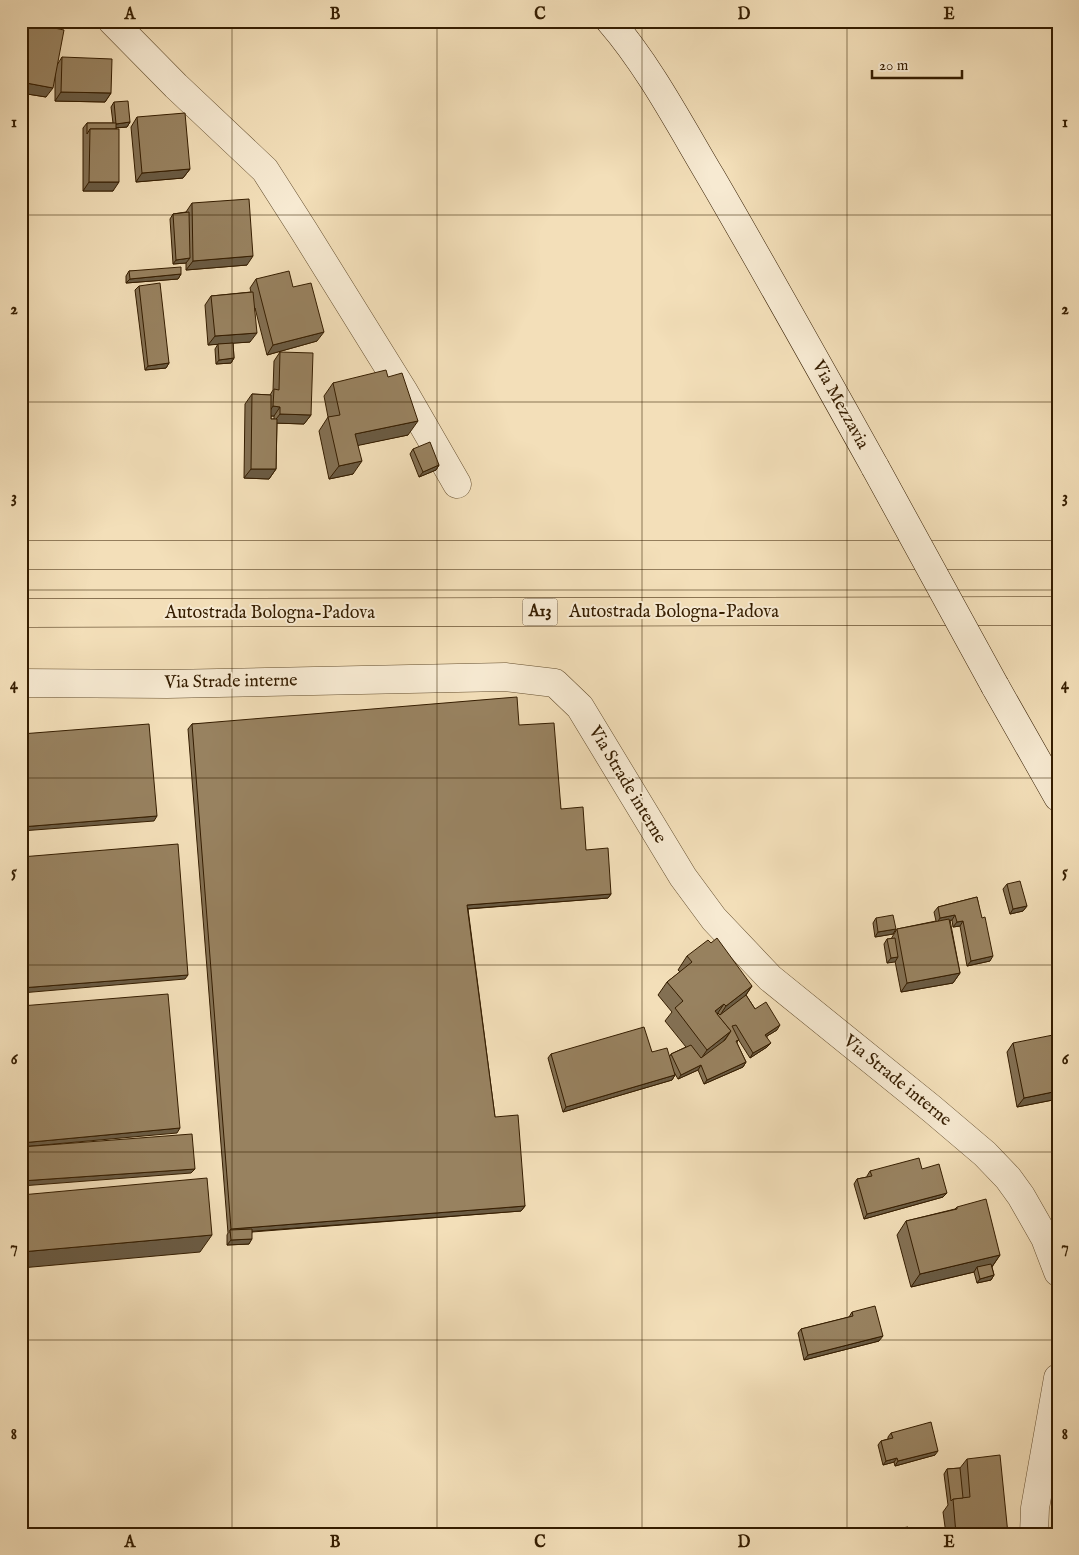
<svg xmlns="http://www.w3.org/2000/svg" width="1079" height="1555" viewBox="0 0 1079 1555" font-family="'IM FELL English',serif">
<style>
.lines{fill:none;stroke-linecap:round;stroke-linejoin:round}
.minor-casing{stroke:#644e2e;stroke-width:29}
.secondary-casing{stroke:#351d00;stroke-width:29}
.motorway-casing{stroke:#351d00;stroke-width:29}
.minor{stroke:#f7ead2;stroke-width:28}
.secondary{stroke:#f7ead2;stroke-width:28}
.motorway{stroke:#f3dfb9;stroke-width:28}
.secondary-bridge-casing{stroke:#351d00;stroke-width:29;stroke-linecap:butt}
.secondary-bridge{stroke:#f7ead2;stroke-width:28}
.wall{fill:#837053;stroke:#351d00;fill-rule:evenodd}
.shaded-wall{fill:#6a5b43;stroke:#351d00}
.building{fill:#988260;stroke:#351d00}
.grid{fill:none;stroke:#351d00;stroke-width:1;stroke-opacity:0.55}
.labels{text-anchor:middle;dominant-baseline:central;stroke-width:4;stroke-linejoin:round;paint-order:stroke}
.shield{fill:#f7ead2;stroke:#6f5a3f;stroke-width:1}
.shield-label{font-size:16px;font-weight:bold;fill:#351d00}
.street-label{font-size:18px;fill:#351d00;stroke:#f7ead2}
.neatline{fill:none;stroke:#351d00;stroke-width:2}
.grid-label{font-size:16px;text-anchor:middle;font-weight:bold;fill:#351d00}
</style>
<rect width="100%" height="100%" fill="#f3dfb9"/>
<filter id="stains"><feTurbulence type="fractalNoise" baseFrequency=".004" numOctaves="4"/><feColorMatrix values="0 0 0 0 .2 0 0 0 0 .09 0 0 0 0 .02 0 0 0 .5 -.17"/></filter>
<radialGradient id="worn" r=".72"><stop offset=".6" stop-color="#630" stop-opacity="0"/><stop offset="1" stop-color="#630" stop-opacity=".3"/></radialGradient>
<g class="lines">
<defs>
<g id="minor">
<path d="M112,21l64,65 89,84 39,61 100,161 53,92"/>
<path d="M21,683l146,1 338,-7 50,6 25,24 103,170 31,42 56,59 162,131 53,45 23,24 13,18 24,42 13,34"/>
<path d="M1034,1534l1,-26 23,-130"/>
</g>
<g id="secondary">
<path d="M610,21c39,45 70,104 101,156 56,96 110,193 164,290"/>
<path d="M995,686l63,111"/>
</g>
<g id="motorway">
<path d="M21,555h1037"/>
<path d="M21,613l1037,-2"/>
</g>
</defs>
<use href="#minor" class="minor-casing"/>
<use href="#secondary" class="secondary-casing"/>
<use href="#motorway" class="motorway-casing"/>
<use href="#minor" class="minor"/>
<use href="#secondary" class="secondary"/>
<use href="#motorway" class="motorway"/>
<defs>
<path id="secondary-bridge" d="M875,467l120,219"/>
</defs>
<use href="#secondary-bridge" class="secondary-bridge-casing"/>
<use href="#secondary-bridge" class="secondary-bridge"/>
</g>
<g class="wall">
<path d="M21,21l36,44 5,-8 49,36 -6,9 -50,-1v-28l-9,24 -25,-4z"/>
<path d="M114,102l16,20 -3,5 -11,1 -3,63h-30v-63l4,-5h26l-2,-16z"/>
<path d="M137,117l53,52 -7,9 -47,4 -5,-55z"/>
<path d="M192,203l55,62 -61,5v-7l-13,1 -3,-45 3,-5 13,-2z"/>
<path d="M129,271l52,3 -3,5 -52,4v-7z"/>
<path d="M256,279l37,8 24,54 -50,14 -12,-47 -5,34 -17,1 1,15 -3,5 -15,1 -1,-15 3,-5 -10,1 -3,-40 6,-9 40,-4 -1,-4z"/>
<path d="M139,286l30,77 -3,5 -21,2 -10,-80z"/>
<path d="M280,352l31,63 -7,9 -27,-1 -1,46 -7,10 -25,-1 1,-74 7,-10 18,1 3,-5 1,-29zM271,416h3v3h-3z"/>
<path d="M388,377l20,58 -50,10 -5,29 -24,5 -10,-48 9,-14 -4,-21 9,-13z"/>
<path d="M413,449l26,16 -3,5 -17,7 -9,-23z"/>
<path d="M192,724l327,1 42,84 25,41 25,44 -3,4 -140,11 27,208 30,89 -4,5 -269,21 -3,12 -22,1v-10l1,-2 -40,-504z"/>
<path d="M1007,884l20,22 -4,5 -13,3 -7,-25z"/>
<path d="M977,897l13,64 -23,5 -7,-40 -7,1 -1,-7h-2l10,53 -7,10 -52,9 -6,-31 -8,2 -3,-19 3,-5h4l6,-10 39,-8 -2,-9 4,-5z"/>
<path d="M876,918l20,11 -3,5 -18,3 -2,-14z"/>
<path d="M687,956l65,30 -6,9 9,14 22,21 -10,6v11l-17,11 -12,-19 -1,4 9,19 -3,5 -39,17 -6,-14 -20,9 -4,-7 1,3 -3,5 -109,32 -15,-54 3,-4 101,-2 18,4 1,-2 15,-7 -21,-26 7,-9 -14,-17 9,-13 13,-10 -2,-2z"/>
<path d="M1057,1003h1v20l-5,-15z"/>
<path d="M1013,1043l45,56 -41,8 -10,-55z"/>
<path d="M922,1169l21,28 -79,22 -10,-35 3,-5 10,-2v-1l3,-5z"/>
<path d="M957,1207l43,48 -8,12 2,8 -3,5 -14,3 -3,-11 -63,15 -14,-52 9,-14 49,-12z"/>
<path d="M852,1312l27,29 -75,19 -6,-27 3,-4 48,-12z"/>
<path d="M891,1433l44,22 -40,11 -1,-4 -11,3 -5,-20 3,-4 7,-2v-2z"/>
<path d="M967,1459l41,75h-62l-3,-22 5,-7 -4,-31 3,-5 13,-1z"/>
</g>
<g class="shaded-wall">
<path d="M21,82l32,6 -7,9 -25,-4z"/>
<path d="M61,92l50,1 -6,9 -50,-1z"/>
<path d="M130,122l-3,5 -14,1 3,-4z"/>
<path d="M21,130h5l-3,5h-2z"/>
<path d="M190,169l-7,9 -47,4 6,-9z"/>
<path d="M89,182h30l-6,9h-30z"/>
<path d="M253,256l-6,9 -61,5 7,-9z"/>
<path d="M190,258l-4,5 -13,1 3,-4z"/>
<path d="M181,274l-3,5 -52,4 4,-4z"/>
<path d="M324,332l-7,9 -50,14 6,-10z"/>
<path d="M257,333l-7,9 -42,3 7,-9z"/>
<path d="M234,358l-3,5 -15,1 3,-4z"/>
<path d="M169,363l-3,5 -21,2 3,-4z"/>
<path d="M273,406l7,1 -6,9h-7z"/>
<path d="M280,414l31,1 -7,9 -31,-1z"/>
<path d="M418,421l-10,14 -62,13 9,-14z"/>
<path d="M362,461l-9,13 -24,5 10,-13z"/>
<path d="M439,465l-3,5 -17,7 4,-5z"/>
<path d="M251,469h25l-7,10 -25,-1z"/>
<path d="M157,816l-3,5 -133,10v-4z"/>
<path d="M611,894l-3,4 -144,11 3,-4z"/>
<path d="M1027,906l-4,5 -13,3 3,-5z"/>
<path d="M955,915l-3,5 -15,3 3,-5z"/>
<path d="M963,921l-3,5 -7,1 4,-5z"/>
<path d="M896,929l-3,5 -18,3 3,-5z"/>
<path d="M993,956l-3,5 -23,5 4,-5z"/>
<path d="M898,957l-3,5 -8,1 4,-5z"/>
<path d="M960,973l-7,10 -52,9 6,-9z"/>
<path d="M188,975l-3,4 -164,14v-5z"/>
<path d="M752,986l-9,13 -26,21 9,-14z"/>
<path d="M724,1004l-9,13v-6z"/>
<path d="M780,1025l-3,5 -15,9 3,-4z"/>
<path d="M731,1031l-10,14 -23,18 9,-13z"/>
<path d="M771,1043l-4,4 -17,11 3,-5z"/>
<path d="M746,1062l-3,5 -39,17 3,-4z"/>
<path d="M701,1065l-3,5 -20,9 3,-4z"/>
<path d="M675,1075l-3,5 -109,32 3,-5z"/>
<path d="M1058,1091v8l-41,8 7,-9z"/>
<path d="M180,1128l-3,5 -156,14v-4z"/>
<path d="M195,1169l-4,4 -170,13v-5z"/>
<path d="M947,1193l-4,4 -79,22 3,-5z"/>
<path d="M525,1206l-4,5 -291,22v-3l1,-1z"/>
<path d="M212,1235l-12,17 -179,16v-16z"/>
<path d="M252,1239l-3,5 -22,1 4,-5z"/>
<path d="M1000,1255l-9,13 -14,-1 -3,5 -63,15 9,-13z"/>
<path d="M994,1275l-3,5 -14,3 3,-4z"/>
<path d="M883,1336l-4,5 -75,19 4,-5z"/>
<path d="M938,1451l-3,4 -40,11 3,-5z"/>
<path d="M897,1458l-3,4 -11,3 3,-4z"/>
</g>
<g class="building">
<path d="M21,21l43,9 -11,58 -32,-6z"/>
<path d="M62,57l50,2 -1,34 -50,-1z"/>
<path d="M21,95h6l-1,35h-5z"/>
<path d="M128,101l2,21 -14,2 -2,-22z"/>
<path d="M185,113l5,56 -48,4 -5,-56z"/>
<path d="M87,123h29v6h-26l-3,5z"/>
<path d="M90,129h29v53h-30z"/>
<path d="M249,199l4,57 -60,5 -1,-58z"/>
<path d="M189,212l1,46 -14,2 -3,-46z"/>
<path d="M181,267v7l-51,5 -1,-8z"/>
<path d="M289,271l4,16 18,-4 13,49 -51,13 -17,-66z"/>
<path d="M160,283l9,80 -21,3 -9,-80z"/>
<path d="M253,292l4,41 -42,3 -4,-40z"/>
<path d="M233,343l1,15 -15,2 -1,-16z"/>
<path d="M280,352l33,1 -2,62 -31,-1v-7l-7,-1 1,-17 5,1z"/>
<path d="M386,370l2,7 14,-4 16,48 -63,13 7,27 -23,5 -11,-49 12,-2 -7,-32z"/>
<path d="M252,394l19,1v24h6l-1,50h-25z"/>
<path d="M430,442l9,23 -16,7 -10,-23z"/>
<path d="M517,697l2,28 35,-2 7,86 22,-2 3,43 22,-2 3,46 -144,11 28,212 23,-2 7,91 -294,23 -39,-505z"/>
<path d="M149,724l8,92 -136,11v-93z"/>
<path d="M178,844l10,131 -167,13v-131z"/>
<path d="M1020,881l7,25 -14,3 -6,-25z"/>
<path d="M977,897l5,21 3,-1 8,39 -22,5 -8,-40 -6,1 -2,-7 -15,3 -2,-11z"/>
<path d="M893,915l3,14 -18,3 -2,-14z"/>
<path d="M949,919l11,54 -53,10 -10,-54z"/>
<path d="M717,938l35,48 -26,20 -2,-2 -9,7 16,20 -24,19 -32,-42 8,-7 -16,-19 25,-20 -5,-6 21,-16 3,3z"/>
<path d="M895,938l3,19 -7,1 -4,-19z"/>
<path d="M168,994l12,134 -159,15v-137z"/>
<path d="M746,995l9,14 11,-7 14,23 -15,10 6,8 -18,10 -17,-28 -4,1 7,14 -3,1 10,21 -39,18 -6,-15 -20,10 -10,-21 20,-9 10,13 24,-18 6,-9 -14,-17 1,-1 2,2z"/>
<path d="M644,1027l8,25 15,-4 8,27 -109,32 -15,-53z"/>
<path d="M1058,1034v57l-34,7 -11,-55z"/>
<path d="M192,1134l3,35 -174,12v-34z"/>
<path d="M919,1158l3,11 17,-5 8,29 -80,21 -10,-35 15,-3 -2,-5z"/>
<path d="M207,1178l5,57 -191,17v-57z"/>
<path d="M986,1199l14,56 -80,19 -14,-53 51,-12v-2z"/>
<path d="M252,1229v10l-21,1 -1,-10z"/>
<path d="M991,1264l3,11 -14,4 -3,-12z"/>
<path d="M875,1306l8,30 -75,19 -7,-26 52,-13 -1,-4z"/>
<path d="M931,1422l7,29 -40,10 -1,-3 -11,3 -5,-20 12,-3 -2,-5z"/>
<path d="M1000,1455l8,79h-52l-3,-35 17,-2 -3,-38z"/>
<path d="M960,1468l3,30 -10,1 -2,2 -4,-32z"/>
<path d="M908,1527l1,7h-44z"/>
</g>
<path class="grid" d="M232,21v1513M437,21v1513M642,21v1513M847,21v1513M21,215h1037M21,402h1037M21,590h1037M21,778h1037M21,965h1037M21,1152h1037M21,1340h1037"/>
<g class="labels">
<rect class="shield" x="522.5" y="598.5" width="35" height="27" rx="4"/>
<g class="shield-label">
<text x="540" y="612">A13</text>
</g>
<g class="street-label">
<text transform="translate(840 405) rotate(61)">Via Mezzavia</text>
<text x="674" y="612">Autostrada Bologna-Padova</text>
<text x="270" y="613">Autostrada Bologna-Padova</text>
<text transform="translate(231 682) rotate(-1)">Via Strade interne</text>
<text transform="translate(627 785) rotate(59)">Via Strade interne</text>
<text transform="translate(897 1081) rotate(39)">Via Strade interne</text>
</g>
</g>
<rect width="1079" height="1555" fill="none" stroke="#f3dfb9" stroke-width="55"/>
<path d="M872 70v8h90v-8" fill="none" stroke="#351d00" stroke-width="2.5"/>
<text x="879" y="70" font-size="15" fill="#351d00" stroke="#f7ead2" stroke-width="4" paint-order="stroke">20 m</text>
<rect x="28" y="28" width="1024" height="1500" class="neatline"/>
<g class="grid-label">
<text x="130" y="19">A</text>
<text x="335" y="19">B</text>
<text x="540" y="19">C</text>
<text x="744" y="19">D</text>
<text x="949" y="19">E</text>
<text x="14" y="127">1</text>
<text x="1065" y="127">1</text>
<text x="14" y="314">2</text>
<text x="1065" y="314">2</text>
<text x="14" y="502">3</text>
<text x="1065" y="502">3</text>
<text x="14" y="689">4</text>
<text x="1065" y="689">4</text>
<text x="14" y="877">5</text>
<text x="1065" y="877">5</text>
<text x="14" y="1064">6</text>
<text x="1065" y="1064">6</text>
<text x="14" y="1252">7</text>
<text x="1065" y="1252">7</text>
<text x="14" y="1439">8</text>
<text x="1065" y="1439">8</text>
<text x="130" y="1547">A</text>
<text x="335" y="1547">B</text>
<text x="540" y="1547">C</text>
<text x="744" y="1547">D</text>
<text x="949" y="1547">E</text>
</g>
<rect width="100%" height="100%" filter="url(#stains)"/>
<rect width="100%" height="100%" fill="url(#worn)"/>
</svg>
